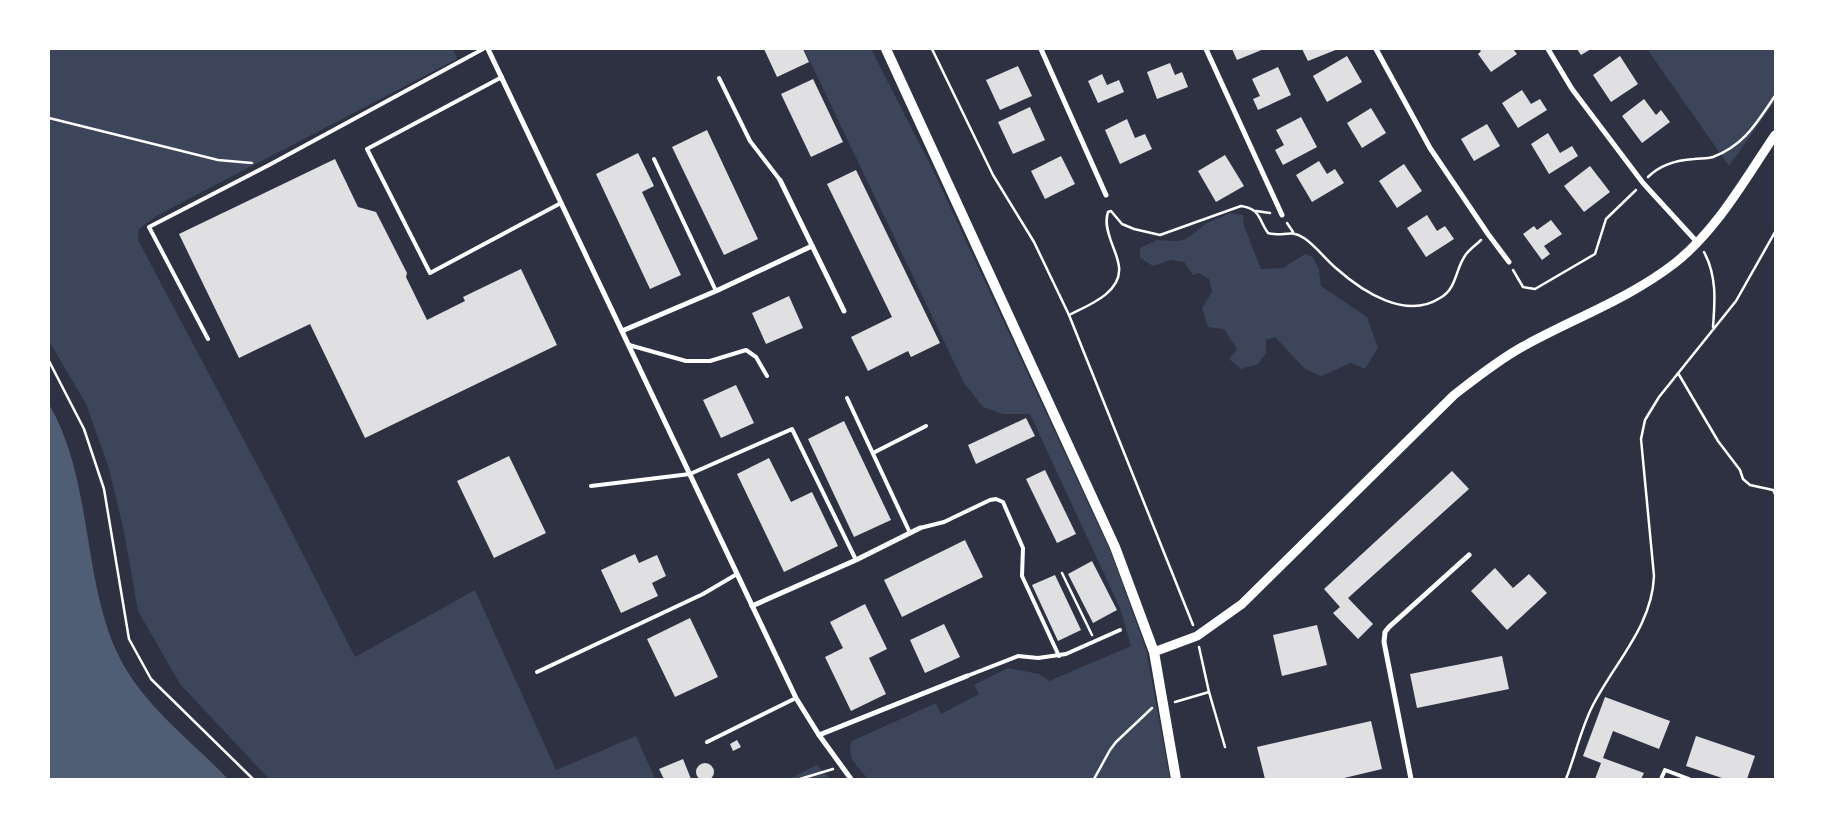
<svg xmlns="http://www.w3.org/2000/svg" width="1824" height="828" viewBox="0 0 1824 828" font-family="'Roboto Condensed',sans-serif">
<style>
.green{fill:#3c4559}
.water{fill:#4f5d75}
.building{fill:#e0e0e3}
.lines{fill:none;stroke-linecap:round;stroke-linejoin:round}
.path{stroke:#fff;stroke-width:2.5}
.service{stroke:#fff;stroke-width:4}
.minor{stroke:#fff;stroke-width:5}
.tertiary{stroke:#fff;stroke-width:9}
.secondary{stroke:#fff;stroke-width:10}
</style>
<rect width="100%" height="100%" fill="#2d3142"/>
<g class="green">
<path d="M49,49h404l4,10 -299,156 -19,14 -1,11 133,251 84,166 120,-67 81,180 80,-34 19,43h-386l-89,-95 -42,-73 -14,-79 -15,-64 -23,-64 -37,-63z"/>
<path d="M804,49h67l61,119 178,382 36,99 24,130h-302c-10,-12 -23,-22 -16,-38l84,-38 5,11 38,-20 -5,-9 34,-17 31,6 10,7 82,-35 -11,-38 -90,-194h-27l-20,-7 -19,-24z"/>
<path d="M1647,49h128v52l-46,65z"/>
<path d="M1230,213l13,2 1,11 17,43 22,-1 22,-14 8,3 6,13 2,16 46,31 11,31 -13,21 -14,-6 -30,13 -16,-7 -30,-32 -9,3v13l-8,11 -17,5 -12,-10 8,-10 -13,-20 -16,-2 -6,-19 10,-16 -3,-13 -10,-6 -6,2 -9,-13 -13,-2 -18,6 -13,-8v-10l17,-8 20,1 9,-2 21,-16z"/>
<path d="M817,765l14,14h-42z"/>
</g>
<path class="water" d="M49,404c43,75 33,166 66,244 24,55 73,89 113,131h-179z"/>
<g class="building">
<path d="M764,49h39l6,13 -32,15z"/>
<path d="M1232,49h32l-27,11z"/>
<path d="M1302,49h36l-30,12z"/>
<path d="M1479,49h34l4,5 -26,18 -13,-18 3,-3z"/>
<path d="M1577,49h14l-10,6z"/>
<path d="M1347,56l15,26 -35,20 -14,-26z"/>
<path d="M1620,56l18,28 -27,18 -18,-27z"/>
<path d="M1170,63l5,12 7,-3 6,15 -31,12 -10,-27z"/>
<path d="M1018,66l14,30 -32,14 -14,-30z"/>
<path d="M1278,67l13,28 -33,15 -5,-11 7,-3 -8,-17z"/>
<path d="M1102,74l5,11 12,-5 5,12 -26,11 -10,-22z"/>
<path d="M813,79l30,63 -32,15 -30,-63z"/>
<path d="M1522,90l9,14 9,-5 7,11 -29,18 -16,-25z"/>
<path d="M1644,99l12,16 5,-5 9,12 -28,21 -20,-27z"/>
<path d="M1030,107l15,33 -32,14 -15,-32z"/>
<path d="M1371,108l15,25 -24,15 -15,-25z"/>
<path d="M1301,117l16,30 -34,18 -8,-15 9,-5 -8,-15z"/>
<path d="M1127,119l8,19 10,-4 7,15 -32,15 -15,-34z"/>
<path d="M1487,124l13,22 -26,15 -13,-22z"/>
<path d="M707,130l51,109 -34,16 -52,-108z"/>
<path d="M1548,133l12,20 12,-7 6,10 -29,18 -18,-30z"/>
<path d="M638,153l16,33 -12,6 39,83 -31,14 -54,-115z"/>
<path d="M1225,155l19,31 -28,16 -18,-31z"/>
<path d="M1061,156l14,28 -30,15 -14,-28z"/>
<path d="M335,159l23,48 18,5 31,61 -1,4 21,43 38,-19 -2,-4 58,-28 36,76 -192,93 -55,-114 -71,34 -60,-124z"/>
<path d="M1319,161l8,13 8,-5 9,14 -32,19 -16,-27z"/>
<path d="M1404,164l18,27 -25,17 -18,-27z"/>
<path d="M1590,166l20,26 -26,20 -20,-26z"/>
<path d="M856,170l84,173 -29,14 -3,-6 -40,20 -17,-34 41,-20 -65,-133z"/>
<path d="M1427,215l10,16 8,-5 9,13 -28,18 -19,-29z"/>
<path d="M1551,220l11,14 -18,12 6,8 -8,6 -19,-26 11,-8 3,4z"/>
<path d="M789,296l14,32 -37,16 -14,-31z"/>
<path d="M736,385l18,38 -33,15 -18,-38z"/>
<path d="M1026,418l9,18 -59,28 -8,-19z"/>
<path d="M844,421l47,99 -37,17 -46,-98z"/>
<path d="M509,456l37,77 -52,25 -37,-77z"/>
<path d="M769,458l22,44 21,-10 26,54 -54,26 -47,-98z"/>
<path d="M1045,470l31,64 -19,9 -31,-64z"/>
<path d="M1452,471l17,18 -121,109 25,26 -15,15 -25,-26 7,-6 -16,-18z"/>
<path d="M965,540l18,37 -81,40 -18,-37z"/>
<path d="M635,554l4,9 18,-8 9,21 -14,7 6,13 -37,17 -20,-43z"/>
<path d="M1092,561l25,49 -24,13 -25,-49z"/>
<path d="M1495,568l18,20 16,-14 18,19 -40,37 -36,-39z"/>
<path d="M1055,575l26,55 -23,11 -26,-56z"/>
<path d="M865,604l22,45 -18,9 17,36 -35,17 -26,-54 18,-9 -13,-26z"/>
<path d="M690,618l28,59 -43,20 -28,-58z"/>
<path d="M944,624l16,33 -35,16 -15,-33z"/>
<path d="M1317,625l10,40 -45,11 -9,-41z"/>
<path d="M1502,656l7,33 -92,19 -7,-34z"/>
<path d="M1605,697l65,24 -11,28 -46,-18 -10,27 41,15 -3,6h-46l6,-16 -18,-7z"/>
<path d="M1371,721l11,48 -42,10h-75l-8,-32z"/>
<path d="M1696,736l59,20 -8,23h-22l-39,-13z"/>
<path d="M737,740l4,7 -8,4 -3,-7z"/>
<path d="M683,759l8,20h-27l-5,-10z"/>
<circle cx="705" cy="772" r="9"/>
</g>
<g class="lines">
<g class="path">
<path d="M932,49l61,126 41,67 35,73 124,310"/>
<path d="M49,118l169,42 34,3"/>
<path d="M1648,177c12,-12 29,-17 46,-18 6,-1 13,0 19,-2 32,-12 44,-35 62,-61"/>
<path d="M1256,211l14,2"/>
<path d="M1287,223l6,9"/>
<path d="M1704,252c13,24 11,49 9,75"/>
<path d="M1513,270l10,17 12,2 60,-35 11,-35 30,-29"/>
<path d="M1069,315c18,-9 53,-22 50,-48 -1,-10 -6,-19 -9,-29 -3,-9 -5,-17 -2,-26l3,-1 11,13 12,5 26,6 81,-29c20,3 17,13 27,27 15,5 21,-5 36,5 12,8 22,22 33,31 26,23 69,51 103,29 18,-10 15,-31 27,-45 4,-5 10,-9 14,-13"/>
<path d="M49,361l35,68 20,60 25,150 22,40 102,100"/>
<path d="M1678,373l40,68 22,29 3,9 7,6 23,5 2,4"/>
<path d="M1062,573l30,62"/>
<path d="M1199,647l10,45 16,55"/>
<path d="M1175,702l34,-10"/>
<path d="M800,779l33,-10"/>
<path d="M1094,779l16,-29 6,-8 36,-34"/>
<path d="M1566,779c9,-23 15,-50 26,-72 22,-44 60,-80 62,-131l-13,-137 4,-19 14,-23 77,-96 39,-69"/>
</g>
<g class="service">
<path d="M502,77l-135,72 63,124 131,-70"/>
<path d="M719,78l31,63 30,39"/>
<path d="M654,159l62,132"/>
<path d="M208,339l-59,-112 120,-62 214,-116"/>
<path d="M629,345l57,16h24l36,-11 10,7 11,19"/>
<path d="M847,398l63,135"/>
<path d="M873,453l53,-27"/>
<path d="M591,486l99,-12 102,-45 64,131"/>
<path d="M920,528l24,-6 46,-22 6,-1 7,3 20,46 -1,28 37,80"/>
<path d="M537,672l166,-78 34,-20"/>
<path d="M967,676l51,-20 20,2 28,-4 54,-24"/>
<path d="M707,742l89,-44"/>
<path d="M1661,779l4,-9 24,9"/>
</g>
<g class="minor">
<path d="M488,49l308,649 23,37 32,44"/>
<path d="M1041,49l65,146"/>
<path d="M1206,49l76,166"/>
<path d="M1376,49l54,99 58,86 21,28"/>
<path d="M1548,49l24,40 71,94 54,59"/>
<path d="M780,180l64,131"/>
<path d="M622,331l94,-40 96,-45"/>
<path d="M752,606l104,-46 64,-32"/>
<path d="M819,735l148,-59"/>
<path d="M1411,779l-27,-137 1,-10 4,-5 80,-72"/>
</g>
<path class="tertiary" d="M1154,652l43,-16 45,-32 212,-209c22,-17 43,-34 68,-48 50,-28 107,-48 153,-84 42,-33 70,-84 100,-128"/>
<path class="secondary" d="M886,49l229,498 39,105 22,127"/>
</g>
<rect width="1824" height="828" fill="none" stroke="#ffffff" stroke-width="100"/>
</svg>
